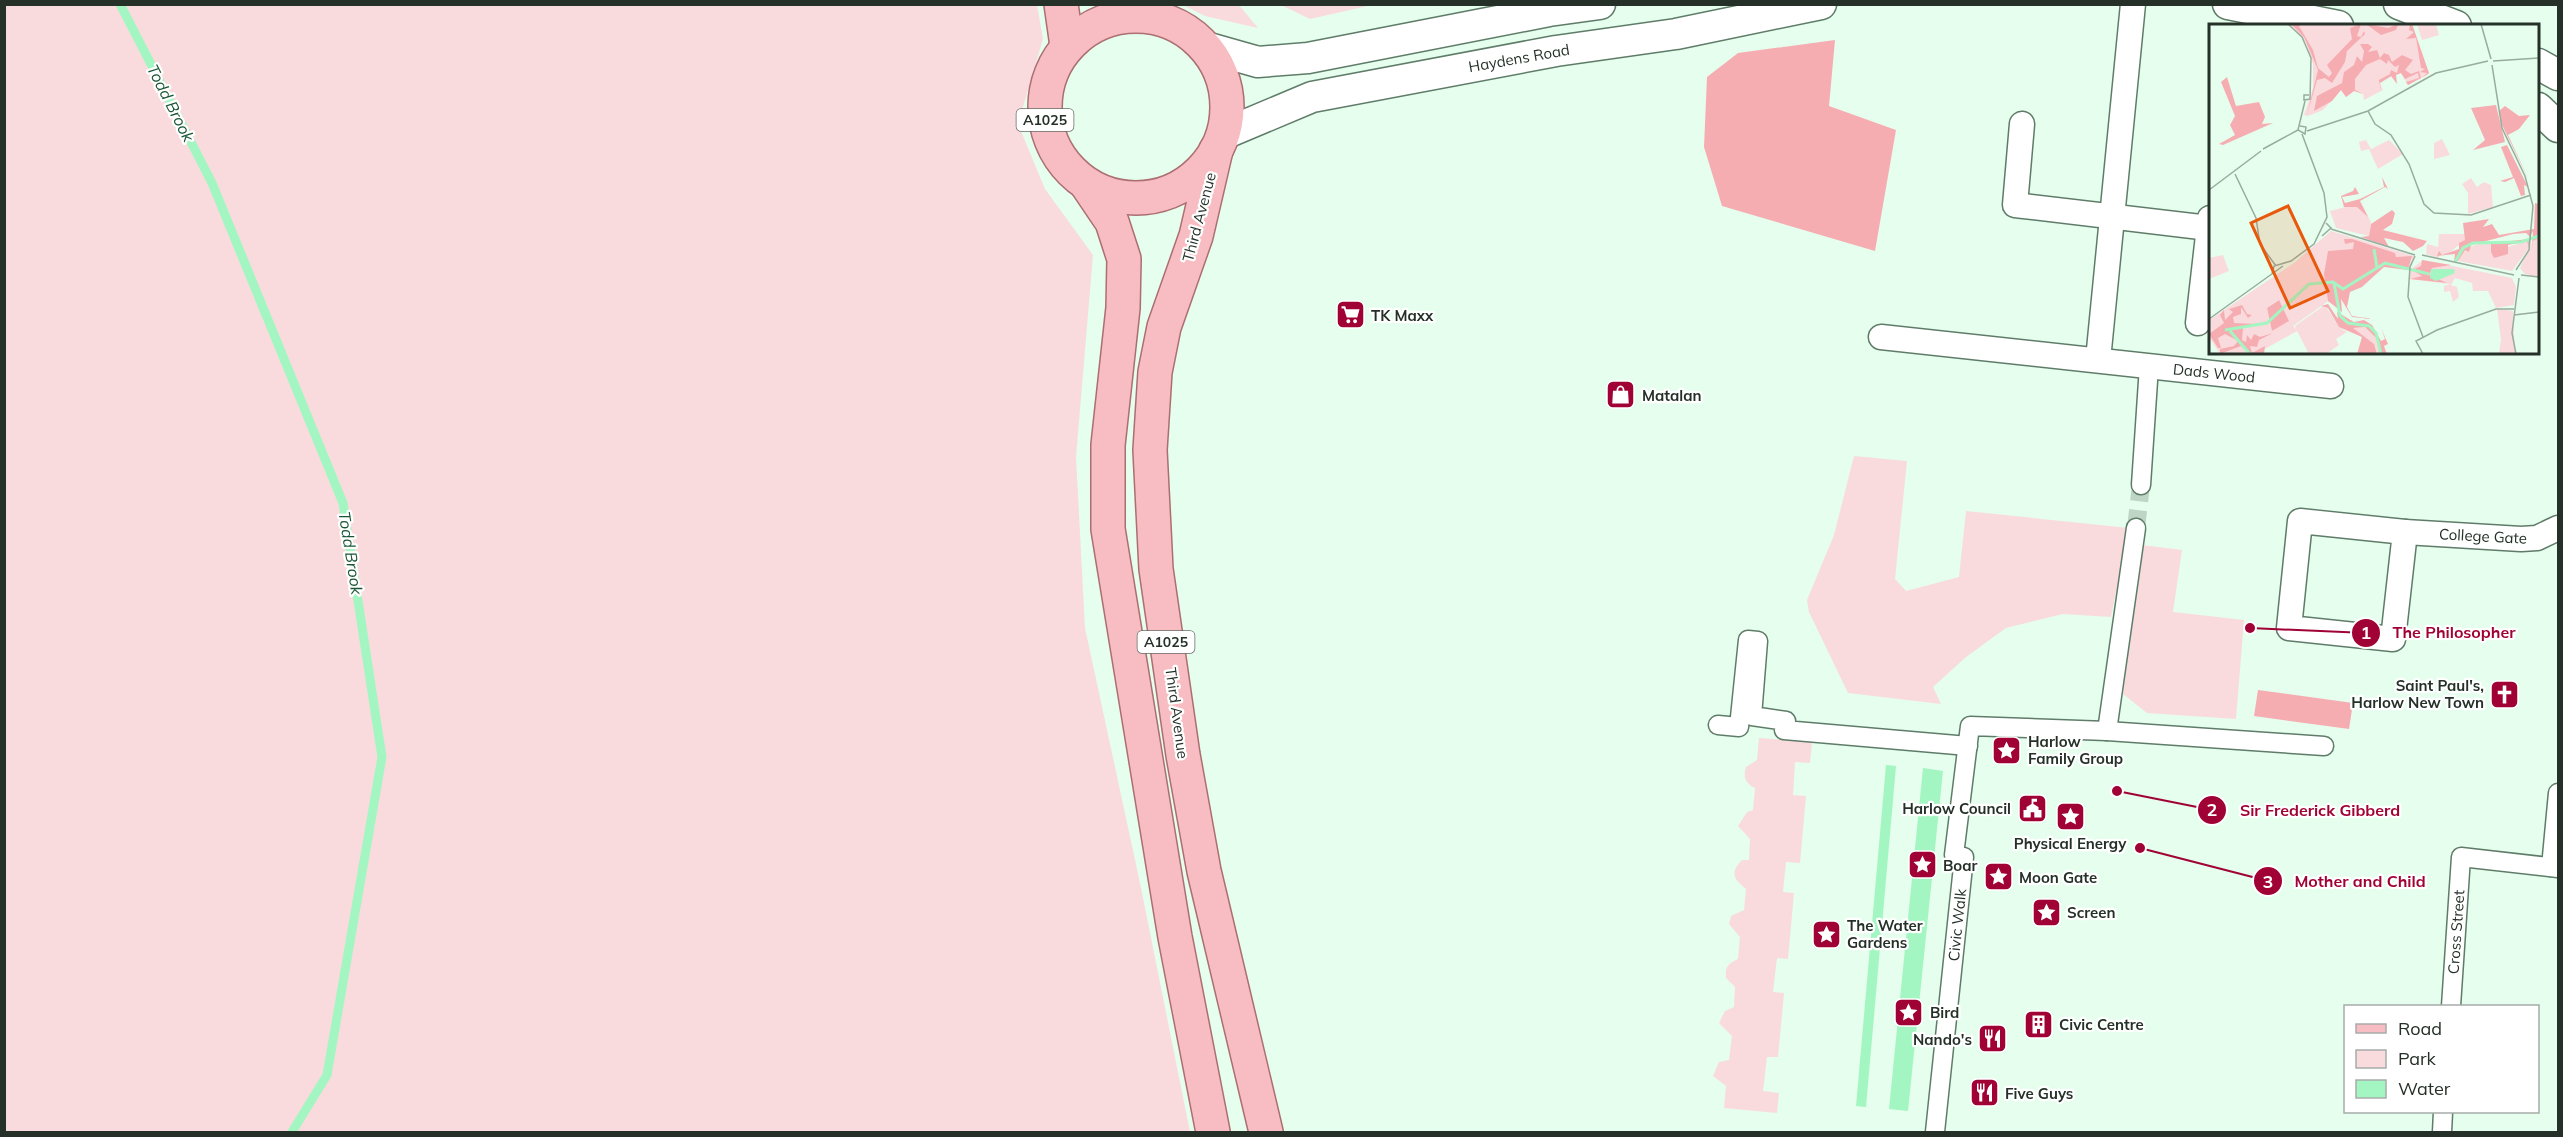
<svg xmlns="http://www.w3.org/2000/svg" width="2563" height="1137" viewBox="0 0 2563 1137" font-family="Mulish,sans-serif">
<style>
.green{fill:#fadbdd}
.forest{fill:#f6adb2}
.water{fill:#a3f6c1}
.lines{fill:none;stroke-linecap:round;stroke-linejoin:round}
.stream{stroke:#a3f6c1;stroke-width:9}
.pedestrian-tunnel{stroke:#bed5c6;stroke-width:18;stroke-dasharray:18 9;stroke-linecap:butt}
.pedestrian-casing{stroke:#5f7c69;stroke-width:21}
.minor-casing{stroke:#5f7c69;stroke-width:27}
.tertiary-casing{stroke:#5f7c69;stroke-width:33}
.primary-casing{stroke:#ab6f72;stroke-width:36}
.pedestrian{stroke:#fff;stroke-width:18}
.minor{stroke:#fff;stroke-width:24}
.tertiary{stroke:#fff;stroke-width:30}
.primary{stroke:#f8bdc2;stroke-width:33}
.labels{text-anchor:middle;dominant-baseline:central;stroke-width:4.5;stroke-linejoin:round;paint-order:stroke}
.shield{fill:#fff;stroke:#666e68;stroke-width:1.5}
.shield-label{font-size:14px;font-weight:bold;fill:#243028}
.street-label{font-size:15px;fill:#243028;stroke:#fff}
.poi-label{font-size:15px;font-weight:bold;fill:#243028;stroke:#fff;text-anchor:start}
.water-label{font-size:16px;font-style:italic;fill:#185534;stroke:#fff}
.inset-river{fill:none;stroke:#a3f6c1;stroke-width:3}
.inset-road{fill:none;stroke:#98ac9e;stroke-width:1.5}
.view{fill:#e8590c;fill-opacity:0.15;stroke:#e8590c;stroke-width:3}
.inset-edge{fill:none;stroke:#243028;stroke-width:3}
.leader{fill:none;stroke:#a10235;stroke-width:2}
.callout-dot{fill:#a10235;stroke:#fff;stroke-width:2}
.mark-label{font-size:18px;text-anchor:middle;font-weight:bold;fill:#fff}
.callout-label{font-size:16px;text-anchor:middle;font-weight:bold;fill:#a10235;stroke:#fff;stroke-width:4.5;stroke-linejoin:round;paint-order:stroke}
</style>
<rect width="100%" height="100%" fill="#e5feed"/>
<g class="green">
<path d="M5,4l1032,1 6,34 -25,85 27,65 48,66 -17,202 9,171 55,255 50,249h-1185z"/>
<path d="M1183,5h56l19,23 -53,-12z"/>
<path d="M1281,5v-1l91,1 -62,14z"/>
<path d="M1854,456l53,5 -12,118 11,12 53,-14 7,-66 163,17 -18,89 -48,-3 -57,14 -40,29 -33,30 8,17 -93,-11 -39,-81 -2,-12 27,-65z"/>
<path d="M2142,545l40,5 -9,62 71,8 -8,99 -89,-6 -24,-19z"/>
<path d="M1759,738l53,4 -2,21 -15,-1 -2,33 13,1 -6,67 -14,-1 -3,30 11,1 -6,66 -11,-1 -4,34 11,1 -6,64h-11l-4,34 16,2 -2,20 -53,-5 2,-22 -13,-10 6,-14 10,-2 3,-24 -13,-13 6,-12 9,-4 1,-20 -9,-9c-1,-12 2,-14 12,-19l2,-22 -11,-13 2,-8 13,-6 2,-21c-13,-10 -16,-17 -4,-29h7l1,-21 -12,-13 9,-14 6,-2 2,-22c-10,-5 -12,-11 -9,-21l11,-7z"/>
</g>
<g class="forest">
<path d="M1835,40l-6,66 67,24 -21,121 -153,-45 -18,-59 3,-70 31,-24z"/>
<path d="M2258,690l95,13 -4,26 -95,-13z"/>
</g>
<g class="water">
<path d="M1886,765l10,1 -30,341 -10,-1z"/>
<path d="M1923,768l20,3 -35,340 -19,-2z"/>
</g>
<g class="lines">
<path class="stream" d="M120,4l92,179 131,320 39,254 -55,318 -35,57"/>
<path class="pedestrian-tunnel" d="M2136,528l5,-43"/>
<defs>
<g id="pedestrian">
<path d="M2141,485l8,-119"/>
<path d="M1718,725l21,2 9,-87 10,1 -6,75 34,5 -2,9 184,16"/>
<path d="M2107,731l29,-203"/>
<path d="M2551,867l7,-74"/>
<path d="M2451,1006l10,-149 97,11"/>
<path d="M1935,1132l29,-275 -10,-2 16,-129 137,5 217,15"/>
<path d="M2442,1132l1,-20"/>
</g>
<g id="minor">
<path d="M2022,124l-7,81 194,23"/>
<path d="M2198,323l12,-105"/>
<path d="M1881,337l450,49"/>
<path d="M2098,360l35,-356"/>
<path d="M2300,521l105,11 -12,107 -104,-11z"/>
<path d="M2405,532l116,7 16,-1 21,-10"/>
</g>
<g id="tertiary">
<path d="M2228,4l110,22"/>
<path d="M2399,4l57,22"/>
<path d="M1205,47l53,15 50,-4 241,-47 51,-7"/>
<path d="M2538,64l20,11"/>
<path d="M2538,108l20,19"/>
<path d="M1224,134l88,-37 244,-46 120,-17 145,-30"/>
</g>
<g id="primary">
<path d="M1061,4l6,42"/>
<circle cx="1136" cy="107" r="91"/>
<path d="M1216,150l-20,86 -32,91 -9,45 -5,78 6,119 27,186 21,116 62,261"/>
<path d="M1087,185l25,37 12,37 -1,49 -15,137v84l67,408 38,195"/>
</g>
</defs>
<use href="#pedestrian" class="pedestrian-casing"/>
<use href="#minor" class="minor-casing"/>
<use href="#tertiary" class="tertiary-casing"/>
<use href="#primary" class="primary-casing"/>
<use href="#pedestrian" class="pedestrian"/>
<use href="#minor" class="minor"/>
<use href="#tertiary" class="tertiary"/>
<use href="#primary" class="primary"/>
</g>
<defs>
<symbol id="supermarket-square" viewBox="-11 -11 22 22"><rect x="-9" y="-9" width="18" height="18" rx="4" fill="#a10235" stroke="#fff"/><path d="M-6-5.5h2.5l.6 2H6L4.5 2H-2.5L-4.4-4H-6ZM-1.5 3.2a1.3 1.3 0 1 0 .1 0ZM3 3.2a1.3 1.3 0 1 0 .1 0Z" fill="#fff"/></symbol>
<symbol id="shop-square" viewBox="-11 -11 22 22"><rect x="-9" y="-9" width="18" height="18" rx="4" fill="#a10235" stroke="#fff"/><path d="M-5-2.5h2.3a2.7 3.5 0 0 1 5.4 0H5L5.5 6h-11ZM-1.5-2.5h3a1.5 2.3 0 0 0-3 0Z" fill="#fff"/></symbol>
<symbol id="church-square" viewBox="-11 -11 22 22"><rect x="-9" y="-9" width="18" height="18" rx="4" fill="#a10235" stroke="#fff"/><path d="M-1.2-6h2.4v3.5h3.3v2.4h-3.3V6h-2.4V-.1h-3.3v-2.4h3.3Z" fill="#fff"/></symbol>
<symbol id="sight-square" viewBox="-11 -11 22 22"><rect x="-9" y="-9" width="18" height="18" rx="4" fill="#a10235" stroke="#fff"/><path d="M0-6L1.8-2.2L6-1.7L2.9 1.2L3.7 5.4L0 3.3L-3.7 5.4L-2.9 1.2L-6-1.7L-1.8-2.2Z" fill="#fff"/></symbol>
<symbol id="civic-square" viewBox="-11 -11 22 22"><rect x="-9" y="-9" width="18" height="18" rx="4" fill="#a10235" stroke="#fff"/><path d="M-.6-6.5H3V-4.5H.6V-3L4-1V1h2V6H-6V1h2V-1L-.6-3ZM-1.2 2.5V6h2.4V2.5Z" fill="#fff"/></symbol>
<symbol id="building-square" viewBox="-11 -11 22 22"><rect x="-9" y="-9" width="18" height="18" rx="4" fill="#a10235" stroke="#fff"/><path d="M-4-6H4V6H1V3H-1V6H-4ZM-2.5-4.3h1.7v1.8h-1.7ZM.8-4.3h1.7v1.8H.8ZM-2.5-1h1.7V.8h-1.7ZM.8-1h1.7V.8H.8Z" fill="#fff"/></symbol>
<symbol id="restaurant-square" viewBox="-11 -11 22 22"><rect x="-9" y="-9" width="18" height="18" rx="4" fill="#a10235" stroke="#fff"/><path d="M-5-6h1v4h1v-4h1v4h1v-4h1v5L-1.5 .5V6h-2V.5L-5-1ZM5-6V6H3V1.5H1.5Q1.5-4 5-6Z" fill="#fff"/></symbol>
</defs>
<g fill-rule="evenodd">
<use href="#supermarket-square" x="1334" y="298" width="33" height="33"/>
<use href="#shop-square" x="1604" y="378" width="33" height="33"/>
<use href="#church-square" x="2488" y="678" width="33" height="33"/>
<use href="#sight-square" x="1990" y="734" width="33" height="33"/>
<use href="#civic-square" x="2016" y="792" width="33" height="33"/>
<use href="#sight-square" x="2054" y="800" width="33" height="33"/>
<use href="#sight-square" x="1906" y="848" width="33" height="33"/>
<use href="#sight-square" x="1982" y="860" width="33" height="33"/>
<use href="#sight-square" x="2030" y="896" width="33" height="33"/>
<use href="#sight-square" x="1810" y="918" width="33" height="33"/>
<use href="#sight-square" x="1892" y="996" width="33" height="33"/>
<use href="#building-square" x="2022" y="1008" width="33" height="33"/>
<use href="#restaurant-square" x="1976" y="1022" width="33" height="33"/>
<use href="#restaurant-square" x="1968" y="1076" width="33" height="33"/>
</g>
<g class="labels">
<g class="shield">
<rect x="1016.5" y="109" width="57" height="22" rx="4.5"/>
<rect x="1137.5" y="631" width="57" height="22" rx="4.5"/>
</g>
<g class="shield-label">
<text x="1045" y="120">A1025</text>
<text x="1166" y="642">A1025</text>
</g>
<g class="street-label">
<text transform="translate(1519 58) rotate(-10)">Haydens Road</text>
<text transform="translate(1199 217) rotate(-75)">Third Avenue</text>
<text transform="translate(2214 373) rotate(6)">Dads Wood</text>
<text transform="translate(2483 536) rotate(3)">College Gate</text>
<text transform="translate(1177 713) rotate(82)">Third Avenue</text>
<text transform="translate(1957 925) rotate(-84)">Civic Walk</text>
<text transform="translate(2456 932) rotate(-86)">Cross Street</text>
</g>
<g class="poi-label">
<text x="1371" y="315">TK Maxx</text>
<text x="1642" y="395">Matalan</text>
<text x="2484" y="685" text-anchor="end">Saint Paul's,<tspan x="2484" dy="17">Harlow New Town</tspan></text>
<text x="2028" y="741">Harlow<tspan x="2028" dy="17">Family Group</tspan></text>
<text x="2011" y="808" text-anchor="end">Harlow Council</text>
<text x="2070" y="843" text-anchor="middle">Physical Energy</text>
<text x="1943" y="865">Boar</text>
<text x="2019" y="877">Moon Gate</text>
<text x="2067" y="912">Screen</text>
<text x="1847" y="925">The Water<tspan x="1847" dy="17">Gardens</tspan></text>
<text x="1930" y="1012">Bird</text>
<text x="2059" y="1024">Civic Centre</text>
<text x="1972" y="1039" text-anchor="end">Nando's</text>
<text x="2005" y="1093">Five Guys</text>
</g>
<g class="water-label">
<text transform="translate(171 103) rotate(63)">Todd Brook</text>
<text transform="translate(351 553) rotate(81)">Todd Brook</text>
</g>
</g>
<g transform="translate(2209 24)">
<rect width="330" height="330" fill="#e5feed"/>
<path d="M81,0h122l17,50 -21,11 -7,-12 -7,2 -14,8 3,7 -19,10 -1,-6 -9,-3 -8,6 -5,-7 -18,20 -15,6 -4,-1 9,-27v-24l-7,-21zM208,0h19l3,11 -17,5zM233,115l8,16 -16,4v-16zM157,116l5,9 18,-9 14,14 -25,15 -9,-20 -8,2 -2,-9zM262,154l6,9 7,-5 7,3 2,22 -25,7v-21l-6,-9zM152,179l10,19 -2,14 -33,-8 -6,-17zM122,207l83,25 -5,14 -6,-1h5l4,-10 -16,-2 -41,-16v8l-10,1 -17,33 3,16 -38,27 3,3 -1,-3 27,-19 5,1 12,19 8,5 -11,7 3,6 -13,9h-17l-12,-23 -41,23h-36l-11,-17v-17l85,-57zM69,276l10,21 -16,9 -5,-22zM230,210h26v6l-16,13 -7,2 -3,-3v6l-13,-4 1,-10 11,3zM330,214v39l-14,-3 -5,-6 13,-27zM318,217l2,7 -17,23 -54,-10 7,-12 4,3 1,-5 10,-4h11v9zM14,231l6,16 -20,8v-21zM214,236l89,18 4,9 -2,18 -18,3 -8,-17h-15l-1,-8 -17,-5 -4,7 6,2 2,10 -6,5 -3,-11 -6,1v-6l6,-2 -41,-5 2,-10zM288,285l16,2 2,43h-16l2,-15zM156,303l13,14 1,13 -27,-26z" fill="#fadbdd" fill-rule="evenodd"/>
<path d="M82,0h12l-4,2 14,24 5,18 11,9 3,-4 -5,-8 25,-26 -2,-11 11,-4 -4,12 4,1 3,-6 1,3 -18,17 -2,11 -13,21 -7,-5 -8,2 -10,35 11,-45 -14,-33zM157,0l22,4 10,-4 -2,6 -15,5zM201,0h2l17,49 -7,5 5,-5 -7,-1 5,-3 -4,-1 -5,-30 -10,1 8,-7 -5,-2zM151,20h8l4,3 -4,5 9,-2 3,8 4,-5 5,2 3,7 10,-7 11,5 -8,10 6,4 8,-3 2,7 -13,7 -2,-3 13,-4 -1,-5 -13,6 -4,-6 -5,2 1,9 -6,-8 -11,7 1,8 -2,-11 11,-6 1,-4 6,3 2,-8 -4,2 -7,-7 -1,4 -7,-5 -14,6 -11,14v11l8,4 -9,-3 -8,6 -5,-7 -9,11 -18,10 3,-15 25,-13 2,-11 10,-7 3,-9 5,6 2,-11zM18,53l9,29 23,-4 6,15 -3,7 11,-1 -50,22 -4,-1 16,-9 -5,-10 5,-9 -14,-34zM287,81l9,37 -32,8 12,-10 -14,-32zM296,82l14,10 11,-1 -11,14 -11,6 21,45 -27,-55 -3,-14zM298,121l21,42 -4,-2 1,10 -4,1 -7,-18 -9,4 -5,-1 13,-4 -12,-30zM173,153l6,12 -3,-2 -25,14 8,16 -11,-10h-13l-3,-11 12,-5 2,-4 4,7 -17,3 3,6 15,-4 24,-12zM326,179l3,1 1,34 -6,3 -1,8 1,-18 -3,6 -4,-4 -13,1 -42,11 -2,7 -4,-2 -7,11h-4l1,-7 -18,2 2,-5 3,4 17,-6v-6l6,-3 -2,-17 26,-4 -6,8 9,-3 7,11 35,-6zM183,186l3,3 -3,11 -9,6 44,11 -4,5 -10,5 -10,-9 -19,-4 5,9 -28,-10 8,-1 2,-12zM135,215h8l43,14 1,4 16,-1 -4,14 -24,-3 -22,20 -12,5 -3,15 5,9 22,3 -22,-2 -11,-18 1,13 -14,-11 -4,-27 4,-23 25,-2 1,-7 -9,2zM321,215l-1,9 -2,-7 -19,4v9l-14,4 -3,-6v-9zM213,236l29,5 -19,3 -3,7 18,8 -37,-4 12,-3 -10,-6 9,-4zM70,276l10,21 -17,10 -5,-23zM119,280l10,15 -1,-7 17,10 10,-2 8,5 9,16 4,-2 -4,-11 7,16 -4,2 3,8h-8l-1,-14 -13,-13 -12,1 21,16 3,10h-20l5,-17 -23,-10 -11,-19 -7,-2zM33,281l5,9 5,1 -4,3 -7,-11v7l-8,3 1,6 24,1 -15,4 -1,12 4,2 1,-7 4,5 3,-6 6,3 13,-4 -14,7 -2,7 -7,-1 2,7 13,-7 -1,8h-14l-9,-8 -21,8v-5l14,-3 4,-5 -13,-7 -7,4 3,10h-3l-9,-14 15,-11 -4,-8 4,-5 1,10 8,-8 -4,-3z" fill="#f6adb2"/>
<path d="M222,245h23l1,4 -19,8 -6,-3z" fill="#a3f6c1"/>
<path class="inset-river" d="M165,225l3,19M246,238l8,-14 10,-5 48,-1 18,-6M125,259l6,33 8,7 21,3 7,7 5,21M16,306l42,-7 42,-39 24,-2 10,7 42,-26 44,11M21,307l20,23"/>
<path class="inset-road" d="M79,0l14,13 9,21 -1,41 -6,1v-5h5M272,0l10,35M284,37l46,-3M283,41l10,63 23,48 8,30 -4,44 -13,20M159,87l7,13 16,11 18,29 15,40 10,9 37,2 60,-20M91,102l6,1 -1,7 -7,-4 7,-29M98,107l61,-20 68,-38 52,-12M54,125l35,-19M26,150l21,44 4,26 16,22M0,166l52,-39M122,205l84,26M113,212l9,-8 -5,-5M213,231l92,20M206,232l-5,11 -2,30 15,40M63,250l2,-8 17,-5 23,-17 13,-27 -3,-24 -22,-59M312,251l18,2M305,291l25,-3M0,295l74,-53M214,330l-7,-13 21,-11 59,-21h18M307,330l-4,-21 7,-55"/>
<path class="view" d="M79,182l40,85 -38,17 -39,-85z"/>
<rect width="330" height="330" class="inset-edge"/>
</g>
<path class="leader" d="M2250 628L2366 633M2117 791L2212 810M2140 848L2268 881"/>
<g class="callout-dot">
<circle cx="2250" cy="628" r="6"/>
<circle cx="2117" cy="791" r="6"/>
<circle cx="2140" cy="848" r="6"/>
<circle cx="2366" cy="633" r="15"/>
<circle cx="2212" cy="810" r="15"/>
<circle cx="2268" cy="881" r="15"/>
</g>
<g class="mark-label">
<text x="2366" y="639">1</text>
<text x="2212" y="816">2</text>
<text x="2268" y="888">3</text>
</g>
<g class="callout-label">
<text x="2454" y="638">The Philosopher</text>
<text x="2320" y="816">Sir Frederick Gibberd</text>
<text x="2360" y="887">Mother and Child</text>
</g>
<rect width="2563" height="1137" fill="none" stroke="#243028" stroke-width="12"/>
<rect x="2344" y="1005" width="195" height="108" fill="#ffffff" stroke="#a7aca9" stroke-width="1.5"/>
<rect x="2356" y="1024" width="30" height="9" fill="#f8bdc2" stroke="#a7aca9" stroke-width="1.5"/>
<text x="2398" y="1035" font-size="18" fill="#243028">Road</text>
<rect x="2356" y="1050" width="30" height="18" fill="#fadbdd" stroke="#a7aca9" stroke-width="1.5"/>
<text x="2398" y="1065" font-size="18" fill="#243028">Park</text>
<rect x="2356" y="1080" width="30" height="18" fill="#a3f6c1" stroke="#a7aca9" stroke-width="1.5"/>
<text x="2398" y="1095" font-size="18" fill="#243028">Water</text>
</svg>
